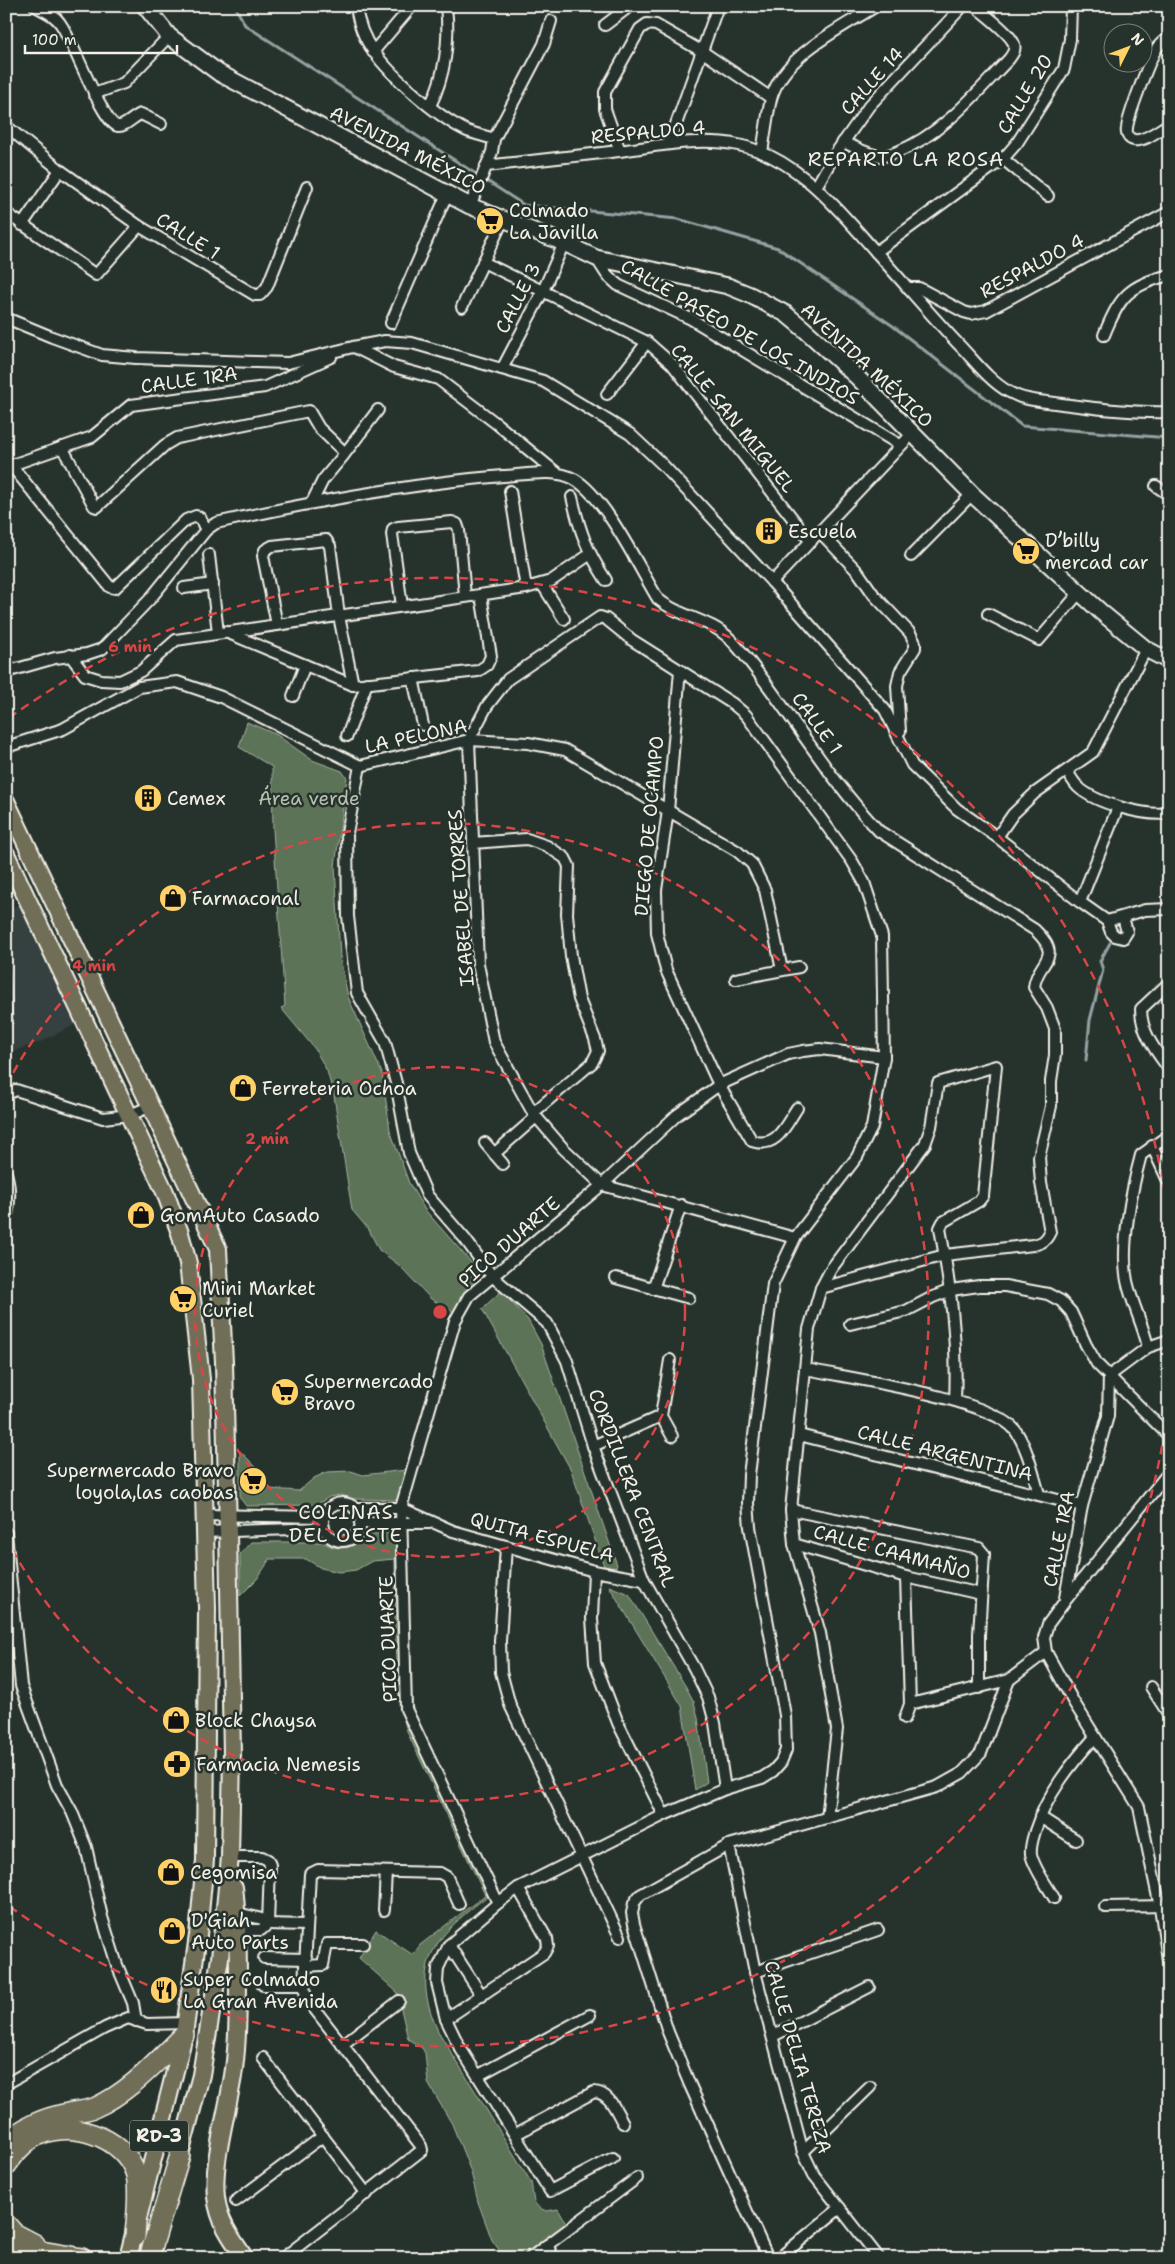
<svg xmlns="http://www.w3.org/2000/svg" width="1175" height="2264" viewBox="0 0 1175 2264" font-family="'Shantell Sans',sans-serif">
<style>
.built{fill:#364040}
.green{fill:#5c7358;stroke:#a8b2a0}
.lines{fill:none;stroke-linecap:round;stroke-linejoin:round}
.stream{stroke:#96a1a2;stroke-width:3}
.street-casing{stroke:#f4f1e8;stroke-width:14}
.secondary-casing{stroke:#f4f1e8;stroke-width:19}
.primary-casing{stroke:#f4f1e8;stroke-width:20}
.highway-casing{stroke:#f4f1e8;stroke-width:22}
.street{stroke:#26332d;stroke-width:10}
.secondary{stroke:#26332d;stroke-width:15}
.primary{stroke:#716e59;stroke-width:16}
.highway{stroke:#716e59;stroke-width:19}
.ring{fill:none;stroke:#da4645;stroke-width:2.5;stroke-dasharray:9 6}
.labels{text-anchor:middle;dominant-baseline:central;stroke-width:5;stroke-linejoin:round;paint-order:stroke}
.shield{fill:#26332d;stroke:#b6b8b0;stroke-width:1}
.shield-label{font-size:18px;font-weight:bold;fill:#f4f1e8}
.street-label{font-size:19px;fill:#f4f1e8;stroke:#26332d}
.poi-label{font-size:19px;fill:#f4f1e8;stroke:#26332d;text-anchor:start}
.park-label{font-size:19px;fill:#b7bfae;stroke:#26332d}
.neighbourhood-label{font-size:20px;letter-spacing:1px;fill:#f4f1e8;stroke:#26332d}
.centre{fill:#da4645;stroke:#26332d;stroke-width:2.5}
.ring-label{font-size:15px;text-anchor:middle;font-weight:bold;fill:#da4645;stroke:#26332d;stroke-width:5;stroke-linejoin:round;paint-order:stroke}
</style>
<rect width="100%" height="100%" fill="#26332d"/>
<filter id="ink" filterUnits="userSpaceOnUse"><feTurbulence type="fractalNoise" baseFrequency=".02" numOctaves="2"/><feDisplacementMap in="SourceGraphic" scale="10" xChannelSelector="R" yChannelSelector="G"/><feConvolveMatrix kernelMatrix="1 2 1 2 8 2 1 2 1" color-interpolation-filters="sRGB"/></filter>
<g filter="url(#ink)">
<path class="built" d="M19,904l57,120 -36,18 -29,10 -5,-12v-10l6,-8 -2,-56 -4,-9v-39l3,-8z"/>
<g class="green">
<path d="M247,722l30,13 35,25 30,11 5,7 -12,88 5,91 8,40 34,76 8,57 19,53 16,27 59,67 -22,28 -61,192 -5,3 -41,-1 -15,-4 -11,2 -13,8 -70,1 -6,-8v-47l19,19 11,19 29,2 15,-13 13,-6 24,-1 12,4 43,-5 40,-142 7,-16 -22,-13 -31,-33 -21,-16 -10,-20 -17,-20 -18,-114 -7,-25 -12,-22 -34,-41 4,-2 -12,-177 -1,-62 -33,-20z"/>
<path d="M501,1291l27,29 13,24 76,221 -2,4 -11,-3 -33,-96 -89,-161z"/>
<path d="M393,1532l4,1 6,158 87,203c-52,40 -83,68 -52,137l93,151c3,14 -1,24 16,29l11,-2 8,14 -48,35h-13l-13,-18 -14,-38 -7,-30 -19,-48 -24,-41 -3,-30 -3,-5 -14,-9 -11,-47 -38,-34 17,-28 37,25 7,-10 65,-50 -77,-161c-17,-50 -12,-121 -13,-175l-23,2 -16,9 -17,2 -18,-4 -15,-9h-36l-13,20 -17,17v-42l11,-12h71l11,5 10,1 12,-4 8,-9z"/>
<path d="M609,1586l20,8 57,93 8,15 4,16 9,64 -12,8 -13,-84z"/>
</g>
<g class="lines">
<g class="stream">
<path d="M235,6l10,19 279,180 154,14 100,29 115,78 129,100 147,12"/>
<path d="M6,957l3,9 3,56 -6,8"/>
<path d="M1086,1060l4,-40 13,-50 -3,-9 10,-18"/>
</g>
<defs>
<g id="street">
<path d="M35,6c9,5 19,8 25,17 12,15 43,102 58,103 7,1 16,-10 23,-12l20,10"/>
<path d="M356,6c2,16 8,33 18,46 18,25 63,64 91,78 9,4 20,6 29,9"/>
<path d="M605,25l25,-19"/>
<path d="M1169,38c-6,3 -11,8 -14,13 -6,11 -27,65 -28,77 -1,5 1,11 7,12 11,2 26,-11 35,-16"/>
<path d="M373,52l39,-46"/>
<path d="M94,94l30,-11 45,-47"/>
<path d="M430,106c15,-30 20,-66 16,-100"/>
<path d="M6,126l54,44 79,56 116,69h5l7,-8 40,-100"/>
<path d="M843,142c12,5 26,14 40,14 4,0 10,-3 14,-4 46,-18 79,-59 112,-93 3,-4 7,-9 5,-15 -4,-11 -29,-29 -39,-38"/>
<path d="M669,144l49,-138"/>
<path d="M620,151l-15,-42v-17l35,-63 7,-5 9,1 47,27 68,46"/>
<path d="M762,152c3,-17 5,-36 9,-53 12,-44 69,-70 105,-93"/>
<path d="M1003,159l45,37"/>
<path d="M486,166c44,-5 89,-10 133,-15 39,-5 80,-14 119,-6 59,12 100,64 138,107 29,32 57,66 87,97 14,15 28,33 46,43 14,8 30,9 46,11 37,5 76,10 114,9"/>
<path d="M816,187l19,-33 34,-48 94,-100"/>
<path d="M470,206l22,-54 2,-13 50,-95 7,-23"/>
<path d="M6,213l90,62 43,-49"/>
<path d="M22,225l38,-55"/>
<path d="M876,252l127,-93 14,-16 47,-74 6,-30 1,-33"/>
<path d="M596,258l11,17 11,10 73,34 209,126"/>
<path d="M483,262l164,80 25,22 139,178"/>
<path d="M908,288h11l45,24 7,2 15,-3 183,-99"/>
<path d="M462,307l41,-87"/>
<path d="M6,318l46,19 50,18 34,3 152,5 65,-16 32,-6 27,2 131,38 87,53 33,31 109,117 113,128 27,55 45,44 40,28 83,65 27,19 4,11 4,4 8,2 4,-6 -4,-15"/>
<path d="M391,323l56,-129"/>
<path d="M1104,335c16,-39 24,-49 65,-60"/>
<path d="M354,347l40,20 44,12 59,45 61,50"/>
<path d="M502,369l40,-76 22,-50"/>
<path d="M607,394l40,-52"/>
<path d="M62,447l32,59 3,1 68,-62 12,-7 132,-27 10,17 24,23v5l-20,24 -11,22"/>
<path d="M343,456l35,-46"/>
<path d="M11,465l99,122 5,1 71,-68 10,-4 4,2 6,12"/>
<path d="M6,467l86,-30 39,-32 134,-18 66,-30"/>
<path d="M1156,486l13,9"/>
<path d="M510,491l16,97"/>
<path d="M572,497c8,35 15,54 34,83"/>
<path d="M821,533l37,39 16,23 36,38 5,10v5l-15,24 -3,14 3,45"/>
<path d="M209,555l9,78"/>
<path d="M911,556l61,-62"/>
<path d="M772,582l140,-148"/>
<path d="M542,584l22,35"/>
<path d="M184,588l29,-4"/>
<path d="M402,606l-10,-72 1,-5 5,-2 54,-5 5,2 2,6 6,66"/>
<path d="M988,614l51,26 41,-48"/>
<path d="M277,625l-14,-69 2,-6 7,-4 54,-6 4,6 9,70 14,69"/>
<path d="M226,632l127,53 125,-14 9,-6 4,-9 -10,-61"/>
<path d="M70,655l15,20 16,5 19,1 21,-10 35,-31 350,-52 25,-7 38,-26"/>
<path d="M680,670l-12,141 -12,79 1,43 9,37 53,115 33,56c25,8 33,-15 45,-33"/>
<path d="M6,672l49,-14 32,-4 15,-5 48,-50 56,-69 10,-7c95,-21 190,-39 287,-47 22,-1 52,-8 71,3 31,17 65,89 84,120 21,18 52,20 72,40 14,14 26,31 38,47 36,49 69,102 111,145l156,99c30,29 2,30 -1,57l13,21 8,21v26l-4,26v25l-12,51 2,26 9,49c-4,9 -8,11 -17,13l-88,10 -124,33"/>
<path d="M413,678l10,47"/>
<path d="M293,696l12,-31"/>
<path d="M347,736l20,-53"/>
<path d="M6,747l57,-18 76,-42 38,-5 44,15 139,69 109,-26 59,3 37,7 172,101 15,13 13,26 17,80"/>
<path d="M360,766l-13,67 1,83 9,77 28,49 11,41 13,70 18,42 38,44 27,37 55,47 20,38 26,85 51,134 50,88 14,29 7,26 10,66"/>
<path d="M1067,771c3,5 6,11 11,16 17,16 67,30 91,26"/>
<path d="M997,837l16,-23 22,-21 58,-41 53,-103"/>
<path d="M473,843l54,-4 20,7 18,12 4,8 -2,48 4,42 8,43 16,40 3,12 -6,12 -59,50"/>
<path d="M1080,902l38,-95"/>
<path d="M1107,921l38,-11 24,-1"/>
<path d="M736,979l63,-12"/>
<path d="M1169,983l-28,26c0,24 15,42 28,60"/>
<path d="M6,1094l10,-4 87,28 27,-3 21,-9"/>
<path d="M485,1143l18,21"/>
<path d="M1152,1146l17,37"/>
<path d="M494,1154l42,-37"/>
<path d="M6,1173c5,16 4,30 0,46"/>
<path d="M616,1278l73,20"/>
<path d="M653,1289l28,-84"/>
<path d="M850,1324l56,-13 27,-14 18,-7 28,-4h26l43,8 13,7 10,11 15,33 11,19 72,72"/>
<path d="M1148,1347c-5,-23 -16,-43 -21,-66 -7,-34 5,-93 14,-126l28,-20"/>
<path d="M670,1360l-9,56 11,20"/>
<path d="M806,1369c42,9 186,30 209,61 13,18 18,44 24,64"/>
<path d="M799,1435l283,71"/>
<path d="M593,1446l68,-30"/>
<path d="M1169,1472l-104,129 -17,23 -4,13 2,15 27,49 66,106 21,100 9,59"/>
<circle cx="342" cy="1522" r="19"/>
<path d="M354,1508h47l52,23 141,40 50,9"/>
<path d="M791,1510l188,38 5,6 -5,80v54"/>
<path d="M203,1515l121,2"/>
<path d="M360,1523h70"/>
<path d="M204,1532l120,-4"/>
<path d="M6,1533l15,153 36,99 15,27 14,35 16,70 15,48 16,38 3,18"/>
<path d="M794,1544l112,33 75,17"/>
<path d="M506,1546l-6,95 1,31 9,33 110,232"/>
<path d="M594,1571l-2,47 3,45 23,60 46,92"/>
<path d="M906,1577l4,127 99,-24 37,-28"/>
<path d="M1065,1598l17,-92 26,-90 1,-40 39,-29 21,-7"/>
<path d="M1151,1687l18,28"/>
<path d="M905,1718l5,-14"/>
<path d="M1040,1817l36,23"/>
<path d="M827,1818l10,-89 -17,-96 -26,-89 -3,-34 18,-181 12,-41 10,-19 94,-125 6,-17 7,-44 58,-17 -13,130 -4,5 -36,21 -3,6c10,57 18,114 15,172"/>
<path d="M729,1845l26,127 48,180 11,23 65,83"/>
<path d="M230,1857h32l6,3 2,5 -2,59 -7,6h-23"/>
<path d="M1054,1898c-7,-13 -20,-29 -23,-44 -1,-8 2,-16 4,-23 12,-37 35,-66 60,-94"/>
<path d="M498,1903l-92,-194 -5,-201 54,-187 14,-25 133,-111 75,-70 42,-30 69,-31 15,-3 17,-2 64,8"/>
<path d="M1105,1907l64,-1"/>
<path d="M384,1910l2,-38"/>
<path d="M237,1913l25,6 6,5 38,1"/>
<path d="M449,1945l33,51"/>
<path d="M264,1958l42,1"/>
<path d="M305,1966l18,-1 4,-21h36"/>
<path d="M755,1972l123,-42"/>
<path d="M263,1985h41"/>
<path d="M446,2019l98,-66 4,-7 -1,-7 -29,-51"/>
<path d="M773,2036l96,-49"/>
<path d="M342,2045l57,-44"/>
<path d="M263,2058l104,136"/>
<path d="M479,2075l111,-60"/>
<path d="M6,2084l99,-56 23,-10 19,6 39,-1"/>
<path d="M516,2134l78,-42c16,1 22,19 29,31"/>
<path d="M803,2152l67,-65"/>
<path d="M613,2158l-63,33 -91,-145 -13,-27 -9,-36 1,-15 11,-23 49,-42 20,-15 146,-73 61,-26 37,-11 11,-7 8,-9 5,-12 -1,-35 -35,-188 -2,-24 1,-28 24,-191 22,-46 62,-81 15,-30 12,-70 -2,-121 -18,-54 -12,-21 -106,-146 -13,-11 -101,-64 -26,-21 -6,-2 -92,62 -21,27 -18,34 9,224 16,78 39,71 30,35 39,37 193,53"/>
<path d="M236,2201l87,-65"/>
<path d="M547,2245l7,13"/>
<path d="M283,2258l139,-108 -1,-4 -115,-148 -2,-13 6,-111 8,-4 122,3 7,4 12,27"/>
<path d="M530,2258l107,-80"/>
<path d="M768,2258l-78,-173 -22,-53 -34,-108 -2,-11 2,-10 6,-8 89,-50 208,-58 25,-14 19,-20 28,-73"/>
<path d="M779,2258l61,-50"/>
</g>
<path id="secondary" d="M145,6l24,30 50,37 251,133 94,37 32,15 132,28 22,9 36,19 18,15 54,49 114,116 129,118 45,37 23,12"/>
<g id="primary">
<path d="M6,801l212,448 6,113 4,170 4,223 -2,102 -10,101 -19,117 -21,80"/>
<path d="M6,854l159,338 15,41 8,30 13,116 6,229 -2,252 -7,75 -14,100 -56,223"/>
<path d="M234,1887c4,32 4,63 4,95 0,29 0,59 -4,87 -5,39 -22,90 -18,128 3,25 15,41 29,61"/>
</g>
<g id="highway">
<path d="M6,2142c19,-16 37,-24 62,-29 8,-2 18,-2 26,-5 35,-15 63,-47 90,-73"/>
<path d="M6,2166c8,-11 15,-21 27,-28 33,-20 92,-3 103,37 4,19 0,43 -1,62"/>
<path d="M6,2224l8,9 21,11"/>
<path d="M6,2245l76,13"/>
<path d="M149,2258l31,-103"/>
</g>
</defs>
<use href="#street" class="street-casing"/>
<use href="#secondary" class="secondary-casing"/>
<use href="#primary" class="primary-casing"/>
<use href="#highway" class="highway-casing"/>
<use href="#street" class="street"/>
<use href="#secondary" class="secondary"/>
<use href="#primary" class="primary"/>
<use href="#highway" class="highway"/>
</g>
</g>
<g class="ring">
<circle cx="440" cy="1312" r="245"/>
<path d="M6 1086A489 489 0 1 1 6 1538"/>
<path d="M1169 1401A734 734 0 0 1 9 1906M9 718A734 734 0 0 1 1169 1223"/>
</g>
<defs>
<symbol id="supermarket-disc" viewBox="-11 -11 22 22"><circle r="9.5" fill="#ffd166" stroke="#26332d"/><path d="M-6-5.5h2.5l.6 2H6L4.5 2H-2.5L-4.4-4H-6ZM-1.5 3.2a1.3 1.3 0 1 0 .1 0ZM3 3.2a1.3 1.3 0 1 0 .1 0Z" fill="#111"/></symbol>
<symbol id="building-disc" viewBox="-11 -11 22 22"><circle r="9.5" fill="#ffd166" stroke="#26332d"/><path d="M-4-6H4V6H1V3H-1V6H-4ZM-2.5-4.3h1.7v1.8h-1.7ZM.8-4.3h1.7v1.8H.8ZM-2.5-1h1.7V.8h-1.7ZM.8-1h1.7V.8H.8Z" fill="#111"/></symbol>
<symbol id="shop-disc" viewBox="-11 -11 22 22"><circle r="9.5" fill="#ffd166" stroke="#26332d"/><path d="M-5-2.5h2.3a2.7 3.5 0 0 1 5.4 0H5L5.5 6h-11ZM-1.5-2.5h3a1.5 2.3 0 0 0-3 0Z" fill="#111"/></symbol>
<symbol id="pharmacy-disc" viewBox="-11 -11 22 22"><circle r="9.5" fill="#ffd166" stroke="#26332d"/><path d="M-2-6h4v4h4v4h-4v4h-4v-4h-4v-4h4Z" fill="#111"/></symbol>
<symbol id="restaurant-disc" viewBox="-11 -11 22 22"><circle r="9.5" fill="#ffd166" stroke="#26332d"/><path d="M-5-6h1v4h1v-4h1v4h1v-4h1v5L-1.5 .5V6h-2V.5L-5-1ZM5-6V6H3V1.5H1.5Q1.5-4 5-6Z" fill="#111"/></symbol>
</defs>
<g fill-rule="evenodd">
<use href="#supermarket-disc" x="474" y="205" width="32" height="32"/>
<use href="#building-disc" x="753" y="515" width="32" height="32"/>
<use href="#supermarket-disc" x="1010" y="535" width="32" height="32"/>
<use href="#building-disc" x="132" y="782" width="32" height="32"/>
<use href="#shop-disc" x="157" y="882" width="32" height="32"/>
<use href="#shop-disc" x="227" y="1072" width="32" height="32"/>
<use href="#shop-disc" x="125" y="1199" width="32" height="32"/>
<use href="#supermarket-disc" x="167" y="1283" width="32" height="32"/>
<use href="#supermarket-disc" x="269" y="1376" width="32" height="32"/>
<use href="#supermarket-disc" x="237" y="1465" width="32" height="32"/>
<use href="#shop-disc" x="160" y="1704" width="32" height="32"/>
<use href="#pharmacy-disc" x="161" y="1748" width="32" height="32"/>
<use href="#shop-disc" x="155" y="1856" width="32" height="32"/>
<use href="#shop-disc" x="156" y="1915" width="32" height="32"/>
<use href="#restaurant-disc" x="148" y="1974" width="32" height="32"/>
</g>
<g class="labels">
<rect class="shield" x="130" y="2120.5" width="58" height="31" rx="4"/>
<g class="shield-label">
<text x="159" y="2136">RD-3</text>
</g>
<g class="street-label">
<text transform="translate(872 81) rotate(-48)">CALLE 14</text>
<text transform="translate(1025 94) rotate(-59)">CALLE 20</text>
<text transform="translate(648 132) rotate(-5)">RESPALDO 4</text>
<text transform="translate(408 150) rotate(27)">AVENIDA MÉXICO</text>
<text transform="translate(188 236) rotate(32)">CALLE 1</text>
<text transform="translate(1032 266) rotate(-28)">RESPALDO 4</text>
<text transform="translate(518 298) rotate(-63)">CALLE 3</text>
<text transform="translate(740 332) rotate(30)">CALLE PASEO DE LOS INDIOS</text>
<text transform="translate(867 365) rotate(43)">AVENIDA MÉXICO</text>
<text transform="translate(189 380) rotate(-8)">CALLE 1RA</text>
<text transform="translate(733 418) rotate(51)">CALLE SAN MIGUEL</text>
<text transform="translate(817 723) rotate(54)">CALLE 1</text>
<text transform="translate(416 736) rotate(-12)">LA PELONA</text>
<text transform="translate(649 826) rotate(-85)">DIEGO DE OCAMPO</text>
<text transform="translate(461 898) rotate(-94)">ISABEL DE TORRES</text>
<text transform="translate(509 1242) rotate(-41)">PICO DUARTE</text>
<text transform="translate(945 1453) rotate(14)">CALLE ARGENTINA</text>
<text transform="translate(632 1488) rotate(69)">CORDILLERA CENTRAL</text>
<text transform="translate(542 1537) rotate(15)">QUITA ESPUELA</text>
<text transform="translate(1059 1539) rotate(-79)">CALLE 1RA</text>
<text transform="translate(892 1552) rotate(15)">CALLE CAAMAÑO</text>
<text transform="translate(388 1639) rotate(-92)">PICO DUARTE</text>
<text transform="translate(798 2057) rotate(74)">CALLE DELIA TEREZA</text>
</g>
<g class="poi-label">
<text x="509" y="210">Colmado<tspan x="509" dy="22">La Javilla</tspan></text>
<text x="788" y="531">Escuela</text>
<text x="1045" y="540">D’billy<tspan x="1045" dy="22">mercad car</tspan></text>
<text x="167" y="798">Cemex</text>
<text x="192" y="898">Farmaconal</text>
<text x="262" y="1088">Ferreteria Ochoa</text>
<text x="160" y="1215">GomAuto Casado</text>
<text x="202" y="1288">Mini Market<tspan x="202" dy="22">Curiel</tspan></text>
<text x="304" y="1381">Supermercado<tspan x="304" dy="22">Bravo</tspan></text>
<text x="234" y="1470" text-anchor="end">Supermercado Bravo<tspan x="234" dy="22">loyola,las caobas</tspan></text>
<text x="195" y="1720">Block Chaysa</text>
<text x="196" y="1764">Farmacia Nemesis</text>
<text x="190" y="1872">Cegomisa</text>
<text x="191" y="1920">D'Giah<tspan x="191" dy="22">Auto Parts</tspan></text>
<text x="183" y="1979">Super Colmado<tspan x="183" dy="22">La Gran Avenida</tspan></text>
</g>
<g class="park-label">
<text x="309" y="798">Área verde</text>
</g>
<g class="neighbourhood-label">
<text x="906" y="159">REPARTO LA ROSA</text>
<text x="346" y="1512">COLINAS<tspan x="346" dy="23">DEL OESTE</tspan></text>
</g>
</g>
<circle cx="440" cy="1312" r="8" class="centre"/>
<g class="ring-label">
<text x="130" y="652">6 min</text>
<text x="94" y="971">4 min</text>
<text x="267" y="1144">2 min</text>
</g>
<rect width="1175" height="2264" fill="none" stroke="#26332d" stroke-width="25"/>
<rect x="12" y="12" width="1150" height="2239" fill="none" stroke="#f4f1e8" stroke-width="2" filter="url(#ink)"/>
<g transform="translate(1128 48) rotate(48)"><circle r="24" fill="#26332d" stroke="#787f78"/>
<path d="M0-4L9 19L0 12L-9 19Z" fill="#ffd166"/>
<text y="-8" font-size="14" font-weight="bold" text-anchor="middle" fill="#f4f1e8">N</text>
</g>
<path d="M25 45v8h152v-8" fill="none" stroke="#f4f1e8" stroke-width="2.5"/>
<text x="32" y="45" font-size="15" fill="#f4f1e8" stroke="#26332d" stroke-width="4" paint-order="stroke">100 m</text>
</svg>
